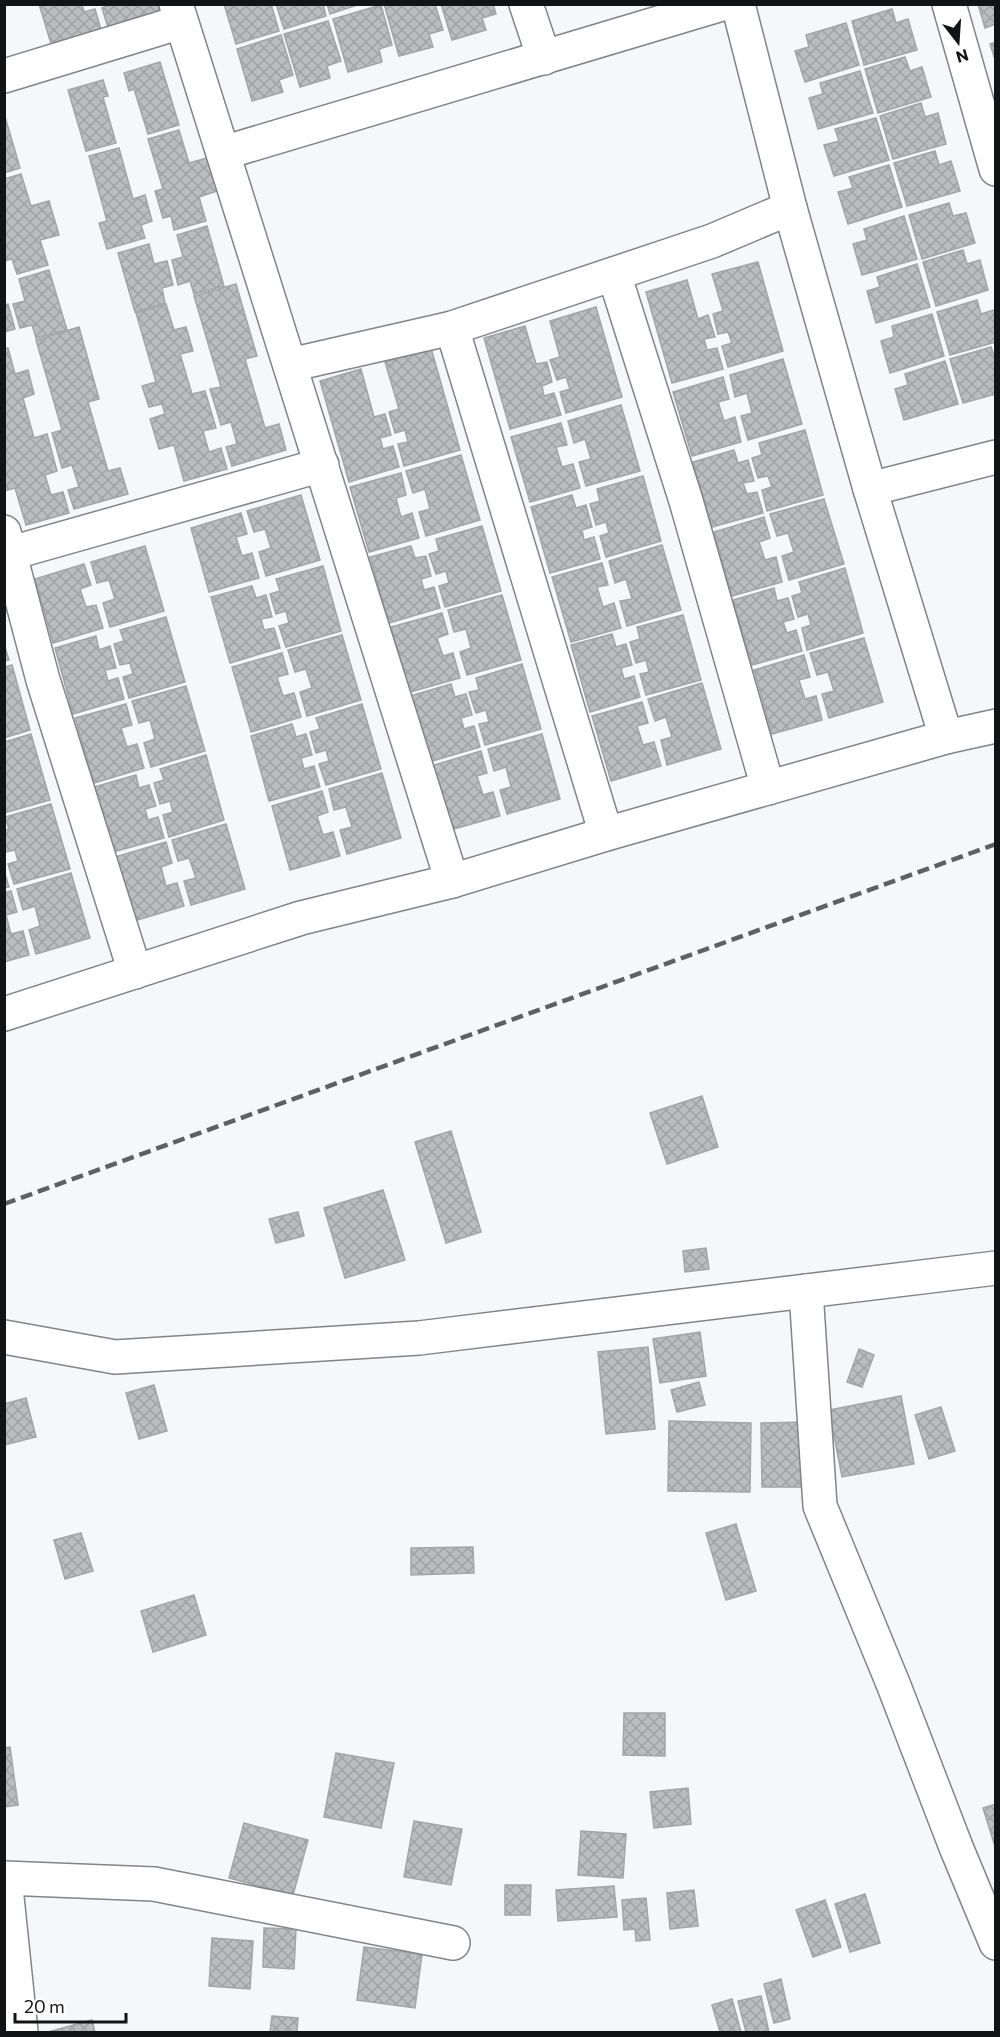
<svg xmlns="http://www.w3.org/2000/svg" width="1000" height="2037" viewBox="0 0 1000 2037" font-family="Commissioner,sans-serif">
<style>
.building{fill:url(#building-cross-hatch);stroke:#a3a5a8;stroke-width:1.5}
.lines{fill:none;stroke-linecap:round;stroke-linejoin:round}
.minor-casing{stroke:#828487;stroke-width:36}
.minor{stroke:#fff;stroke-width:33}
.rail{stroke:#5f6062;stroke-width:4.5;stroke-dasharray:12 6;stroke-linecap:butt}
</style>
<defs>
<pattern id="building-cross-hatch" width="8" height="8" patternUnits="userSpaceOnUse" patternTransform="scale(1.5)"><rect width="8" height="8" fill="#babcbf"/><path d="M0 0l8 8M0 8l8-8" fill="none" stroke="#9fa1a3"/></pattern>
</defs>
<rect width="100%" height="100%" fill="#f5f7fa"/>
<g class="building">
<path d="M39,4h43l2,8 11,-3 7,24 -50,14z"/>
<path d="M112,4h47l4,12 -54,15 -7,-23z"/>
<path d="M224,4h47l8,27 -43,13z"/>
<path d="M276,4h47l3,12 -42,13z"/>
<path d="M327,4h33l-30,10z"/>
<path d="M384,4h51l8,26 -14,4 4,13 -34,9z"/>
<path d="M441,4h52l3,10 -14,4 4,12 -34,10z"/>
<path d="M978,4h18v20l-11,4z"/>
<path d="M381,5l11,40 -13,4 3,13 -34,10 -15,-53z"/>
<path d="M892,9l4,14 12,-4 9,31 -53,15 -12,-44z"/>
<path d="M328,21l13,40 -14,5 3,12 -30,9 -16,-53z"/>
<path d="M846,23l13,42 -54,17 -10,-31 14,-4 -3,-12z"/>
<path d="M281,35l12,40 -14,5 4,12 -31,9 -15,-52z"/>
<path d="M996,42v21l-6,-19z"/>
<path d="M905,57l5,14 12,-4 9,30 -53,16 -13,-44z"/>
<path d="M160,62l19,63 -31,9 -14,-45 -5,2 -5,-18z"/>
<path d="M860,71l13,42 -55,16 -9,-31 14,-4 -3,-11z"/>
<path d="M103,80l5,16 -5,1 13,46 -30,8 -18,-61z"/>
<path d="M921,103l4,14 13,-4 8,31 -53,15 -13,-43z"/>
<path d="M4,113l16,55 -16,5z"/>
<path d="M876,118l13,42 -55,16 -10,-31 15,-4 -4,-12z"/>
<path d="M179,130l10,33 18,-5 10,33 -18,6 7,24 -32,9 -3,-14 -8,2 -8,-27 8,-2 -15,-50z"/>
<path d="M119,148l14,51 12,-4 7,26 -11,4 4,13 -38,11 -8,-26 8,-2 -18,-65z"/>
<path d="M935,151l4,14 12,-4 9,30 -53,15 -13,-43z"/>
<path d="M889,165l13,42 -54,17 -10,-32 15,-4 -4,-11z"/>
<path d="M21,174l10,32 18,-5 10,34 -19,5 8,25 -31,9 -5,-15 -8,2v-82z"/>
<path d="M949,203l4,13 13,-3 9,30 -53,16 -13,-44z"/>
<path d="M904,216l13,43 -55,16 -9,-31 14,-4 -3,-11z"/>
<path d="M207,226l17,60 -30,8 -4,-13 -12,4 -6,-25 11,-3 -6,-22z"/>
<path d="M149,244l5,20 13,-3 6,24 -11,3 3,15 -30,9 -17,-59z"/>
<path d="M963,250l4,14 13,-4 8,30 -52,16 -13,-44z"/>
<path d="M758,262l25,89 -55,16 -6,-21 10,-3 -4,-11 -10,2 -5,-20 10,-3 -11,-37z"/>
<path d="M917,264l13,43 -54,16 -9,-32 13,-4 -3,-10z"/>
<path d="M49,270l18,60 -31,8 -4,-13 -12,3 -7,-24 12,-3 -6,-22z"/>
<path d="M687,280l11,39 10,-4 7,22 -11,2 3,11 10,-2 6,21 -51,14 -26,-91z"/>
<path d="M236,284l21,72 -12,3 20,69 14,-4 7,26 -54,16 -6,-19 11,-3 -6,-22 -10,3 -11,-36 11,-2 -27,-91z"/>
<path d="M977,300l4,14 13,-4 2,32 -46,13 -13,-43z"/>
<path d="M8,304l7,25 -11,3v-26z"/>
<path d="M166,304l8,26 12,-3 7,24 -13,3 12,40 13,-3 11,37 -13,3 6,21 12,-4 6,21 -43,12 -10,-36 -15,4 -9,-30 15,-5 -3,-10 -13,3 -7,-21 14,-4 -20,-69z"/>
<path d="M596,307l26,90 -56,16 -6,-21 10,-3 -4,-12 -9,3 -7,-20 10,-3 -10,-36z"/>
<path d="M932,314l12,42 -54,17 -9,-32 13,-4 -2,-11z"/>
<path d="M525,326l11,38 11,-2 5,20 -10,4 2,10 10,-3 7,22 -51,14 -26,-91z"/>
<path d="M79,327l20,72 -11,3 20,69 12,-3 8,26 -54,15 -6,-19 11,-3 -7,-22 -10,3 -10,-35 10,-3 -26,-90z"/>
<path d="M991,347l5,14v33l-33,9 -13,-44z"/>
<path d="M8,348l7,26 13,-4 6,24 -11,4 11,40 13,-4 10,37 -12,4 6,20 12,-3 6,21 -43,12 -11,-37 -11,3v-33l2,-1 -2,-8v-100z"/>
<path d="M431,348l29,102 -56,16 -6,-22 10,-2 -3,-12 -10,3 -6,-21 10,-3 -14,-47z"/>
<path d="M783,359l19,65 -54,16 -7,-24 11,-3 -5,-20 -12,4 -5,-22z"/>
<path d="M945,361l13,43 -54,16 -9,-31 13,-4 -3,-11z"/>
<path d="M361,369l13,48 11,-3 6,21 -11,3 3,11 10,-3 6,21 -50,15 -29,-101z"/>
<path d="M723,377l6,22 -11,3 6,19 11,-4 6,25 -49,14 -19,-64z"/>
<path d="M621,405l19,66 -54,15 -7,-24 12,-3 -6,-20 -11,4 -6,-22z"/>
<path d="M561,423l6,22 -11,2 6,20 11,-3 7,24 -50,14 -19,-65z"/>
<path d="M805,430l18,65 -56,16 -5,-21 10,-3 -4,-11 -10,2 -6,-20 10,-3 -3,-12z"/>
<path d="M734,450l4,13 10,-3 6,21 -11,2 4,11 10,-2 6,21 -51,14 -19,-65z"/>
<path d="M461,455l19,65 -54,16 -7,-24 11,-3 -5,-20 -12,4 -7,-22z"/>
<path d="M401,473l5,22 -10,3 5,19 11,-4 7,25 -50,14 -19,-65z"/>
<path d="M643,476l18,65 -55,16 -6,-21 9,-3 -3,-11 -10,3 -6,-21 10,-3 -3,-12z"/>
<path d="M301,495l19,65 -54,16 -7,-24 12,-4 -6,-19 -11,3 -7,-21z"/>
<path d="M572,495l4,13 10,-3 6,22 -10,3 2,10 10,-3 6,22 -50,14 -19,-66z"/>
<path d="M824,499l20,65 -55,16 -7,-24 12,-4 -6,-19 -11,3 -7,-22z"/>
<path d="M241,513l6,21 -11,3 6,19 10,-3 7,25 -50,14 -18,-64z"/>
<path d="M764,517l6,21 -11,4 6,18 11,-3 6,25 -50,14 -18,-64z"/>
<path d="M482,526l19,65 -56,16 -6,-21 10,-3 -3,-12 -10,3 -7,-20 10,-3 -3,-12z"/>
<path d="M662,545l19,65 -54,16 -7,-25 12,-2 -6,-20 -11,4 -6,-22z"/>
<path d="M145,546l19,65 -54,16 -7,-24 12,-4 -6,-19 -12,3 -6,-21z"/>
<path d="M411,546l4,12 11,-2 5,20 -10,3 3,11 10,-3 6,21 -51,15 -19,-66z"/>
<path d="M602,563l6,22 -11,2 6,20 11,-4 7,25 -50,14 -19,-65z"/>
<path d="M84,564l7,21 -11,4 6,18 10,-2 7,23 -50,15 -18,-64z"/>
<path d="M323,566l18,65 -55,16 -7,-21 10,-3 -3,-12 -10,3 -6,-20 10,-3 -4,-12z"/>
<path d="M845,568l18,65 -56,17 -5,-22 9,-3 -3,-11 -10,3 -6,-21 10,-3 -3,-11z"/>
<path d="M252,586l4,12 10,-3 6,22 -11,2 3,11 10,-2 6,20 -50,15 -19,-66z"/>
<path d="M774,588l3,13 11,-3 6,21 -11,3 4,11 9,-3 6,21 -50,14 -19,-65z"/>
<path d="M502,595l19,65 -54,15 -7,-23 11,-4 -5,-19 -12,3 -6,-22z"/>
<path d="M442,613l6,21 -11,4 6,18 10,-3 7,25 -50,14 -19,-65z"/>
<path d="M683,615l18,65 -55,15 -6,-21 9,-2 -3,-12 -10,3 -6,-21 10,-3 -3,-12z"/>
<path d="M166,617l19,65 -56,16 -6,-21 10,-3 -3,-11 -10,2 -6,-21 10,-3 -4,-11z"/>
<path d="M612,634l4,13 10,-3 6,21 -11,3 3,11 10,-3 6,21 -50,15 -19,-67z"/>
<path d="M342,635l19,65 -54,16 -7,-24 12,-4 -6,-19 -11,3 -7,-22z"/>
<path d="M96,636l3,14 11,-4 6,22 -11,2 3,11 10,-3 6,21 -51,15 -18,-66z"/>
<path d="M864,638l19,64 -54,16 -7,-24 12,-3 -6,-19 -11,3 -7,-22z"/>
<path d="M4,644l5,16 -5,1z"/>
<path d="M282,653l6,21 -11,3 6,19 11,-3 7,24 -50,15 -19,-65z"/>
<path d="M804,655l6,22 -11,3 6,19 11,-3 6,24 -50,14 -18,-64z"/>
<path d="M522,664l19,65 -56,16 -6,-21 10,-2 -3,-12 -10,3 -7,-21 10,-2 -3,-12z"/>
<path d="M12,665l18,65 -26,8v-71z"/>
<path d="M702,683l19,66 -54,16 -6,-25 11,-3 -6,-20 -11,4 -7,-22z"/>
<path d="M451,684l4,13 11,-3 6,21 -11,3 3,11 10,-3 6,21 -51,15 -19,-66z"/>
<path d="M186,686l19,65 -54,16 -7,-24 11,-4 -5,-19 -11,3 -7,-22z"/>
<path d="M642,702l6,21 -11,3 6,19 11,-3 7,24 -50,15 -19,-65z"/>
<path d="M126,704l6,21 -11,3 6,19 10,-3 7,24 -50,15 -19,-65z"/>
<path d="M362,704l19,65 -55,16 -7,-21 10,-3 -3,-11 -10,3 -6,-21 10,-3 -4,-11z"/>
<path d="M292,724l4,13 10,-3 6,21 -11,3 3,11 10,-3 6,21 -51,14 -18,-65z"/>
<path d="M31,734l19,66 -46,13v-71z"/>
<path d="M542,734l18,65 -53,15 -7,-24 11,-3 -5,-20 -12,4 -6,-22z"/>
<path d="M481,751l6,22 -10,3 6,19 10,-3 7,24 -50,14 -19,-64z"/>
<path d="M206,755l18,65 -55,17 -6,-22 10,-3 -3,-11 -10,3 -6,-21 10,-3 -4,-11z"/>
<path d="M382,773l19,65 -54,16 -7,-24 12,-3 -6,-20 -12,3 -5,-21z"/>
<path d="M136,775l3,13 10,-3 7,21 -11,3 3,11 10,-3 6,21 -51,14 -19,-65z"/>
<path d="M322,791l6,21 -11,4 6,19 10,-3 7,24 -50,14 -18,-64z"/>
<path d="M51,804l19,65 -56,15 -6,-20 10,-3 -3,-11 -10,2 -1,-22 5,-1 -4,-12z"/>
<path d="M226,824l19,65 -54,16 -7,-24 12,-3 -7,-20 -11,3 -6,-21z"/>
<path d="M166,842l6,21 -11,4 5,19 11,-3 7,23 -50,15 -19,-64z"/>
<path d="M4,870l5,17 -5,1z"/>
<path d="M71,873l19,65 -54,16 -7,-24 11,-4 -5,-20 -12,4 -6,-21z"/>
<path d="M11,891l6,21 -11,3 5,19 12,-3 6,24 -25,7v-69z"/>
<path d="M702,1096l16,51 -51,17 -17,-51z"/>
<path d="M451,1131l30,101 -35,11 -31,-101z"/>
<path d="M383,1190l22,70 -60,18 -21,-70z"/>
<path d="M298,1212l6,24 -28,7 -7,-24z"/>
<path d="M706,1248l3,21 -24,3 -2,-21z"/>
<path d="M700,1332l6,44 -46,7 -7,-44z"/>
<path d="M648,1347l7,82 -49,5 -8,-82z"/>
<path d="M859,1349l15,6 -12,32 -15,-5z"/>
<path d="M699,1382l6,23 -28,7 -6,-22z"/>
<path d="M154,1385l13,46 -28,8 -13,-46z"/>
<path d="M901,1396l13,68 -72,13 -13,-67z"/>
<path d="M26,1398l10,39 -32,8v-41z"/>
<path d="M941,1407l14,44 -26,8 -14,-44z"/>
<path d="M669,1421l82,2 -1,69 -82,-1z"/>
<path d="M804,1422l1,65h-43l-1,-64z"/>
<path d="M736,1524l20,67 -30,9 -20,-67z"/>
<path d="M81,1533l12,38 -28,8 -11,-39z"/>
<path d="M473,1547l1,26 -63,2v-27z"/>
<path d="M194,1595l12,40 -53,17 -12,-41z"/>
<path d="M624,1713h41v43l-42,-1z"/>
<path d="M10,1747l8,58 -14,2v-59z"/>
<path d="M336,1753l58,10 -13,65 -57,-11z"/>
<path d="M688,1788l3,36 -37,4 -4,-36z"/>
<path d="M996,1804v46l-13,-42z"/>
<path d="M414,1821l48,8 -11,56 -47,-8z"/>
<path d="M244,1823l64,17 -15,55 -64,-17z"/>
<path d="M581,1831l45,3 -3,44 -45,-3z"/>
<path d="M505,1885h26l-1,30h-25z"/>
<path d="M614,1886l3,31 -59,4 -2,-31z"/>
<path d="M694,1890l4,36 -28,3 -3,-36z"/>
<path d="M865,1894l15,49 -30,9 -15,-48z"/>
<path d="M646,1898l4,42 -14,1 -1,-12 -11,1 -2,-30z"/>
<path d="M825,1900l16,47 -28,10 -17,-47z"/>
<path d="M264,1928l32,1 -2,40 -31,-2z"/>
<path d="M212,1938l41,3 -3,48 -41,-3z"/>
<path d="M364,1947l58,7 -7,54 -58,-8z"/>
<path d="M781,1979l9,40 -16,4 -10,-39z"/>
<path d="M761,1996l8,36h-23l-8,-31z"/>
<path d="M732,1999l9,33h-21l-8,-27z"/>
<path d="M272,2016l26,2 -1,14h-27z"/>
<path d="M92,2020l3,12h-47z"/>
</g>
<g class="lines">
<defs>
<g id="minor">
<path d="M176,4l276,877"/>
<path d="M526,4l18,54"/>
<path d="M738,4l52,204 80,281 76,248"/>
<path d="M949,4l47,165"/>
<path d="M4,76l177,-54"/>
<path d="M223,153l499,-149"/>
<path d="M614,274l72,227 82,287"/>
<path d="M452,328l154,506"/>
<path d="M290,365l162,-37 260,-87 78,-33"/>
<path d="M870,489l126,-32"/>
<path d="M4,532l39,148 92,292"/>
<path d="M4,555l318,-90"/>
<path d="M4,1014l297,-96 151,-37 154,-47 340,-97 50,-11"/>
<path d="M806,1291l14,215 74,180 62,161 40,96"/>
<path d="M4,1337l111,20 304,-19 577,-70"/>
<path d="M4,1878l150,6 299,59"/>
<path d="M5,1878l16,154"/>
</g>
</defs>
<use href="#minor" class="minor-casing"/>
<use href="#minor" class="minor"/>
<path class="rail" d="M4,1204l992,-360"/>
</g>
<rect width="1000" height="2037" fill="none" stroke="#121314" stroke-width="12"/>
<g transform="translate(958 42) rotate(163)" stroke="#ffffff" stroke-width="4.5" paint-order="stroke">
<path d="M0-4.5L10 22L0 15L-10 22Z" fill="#121314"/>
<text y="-9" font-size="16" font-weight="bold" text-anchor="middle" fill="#121314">N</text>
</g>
<path d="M15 2013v9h111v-9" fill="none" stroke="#121314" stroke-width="3"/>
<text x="24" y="2013" font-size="18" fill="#121314" stroke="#ffffff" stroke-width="4.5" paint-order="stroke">20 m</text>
</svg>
